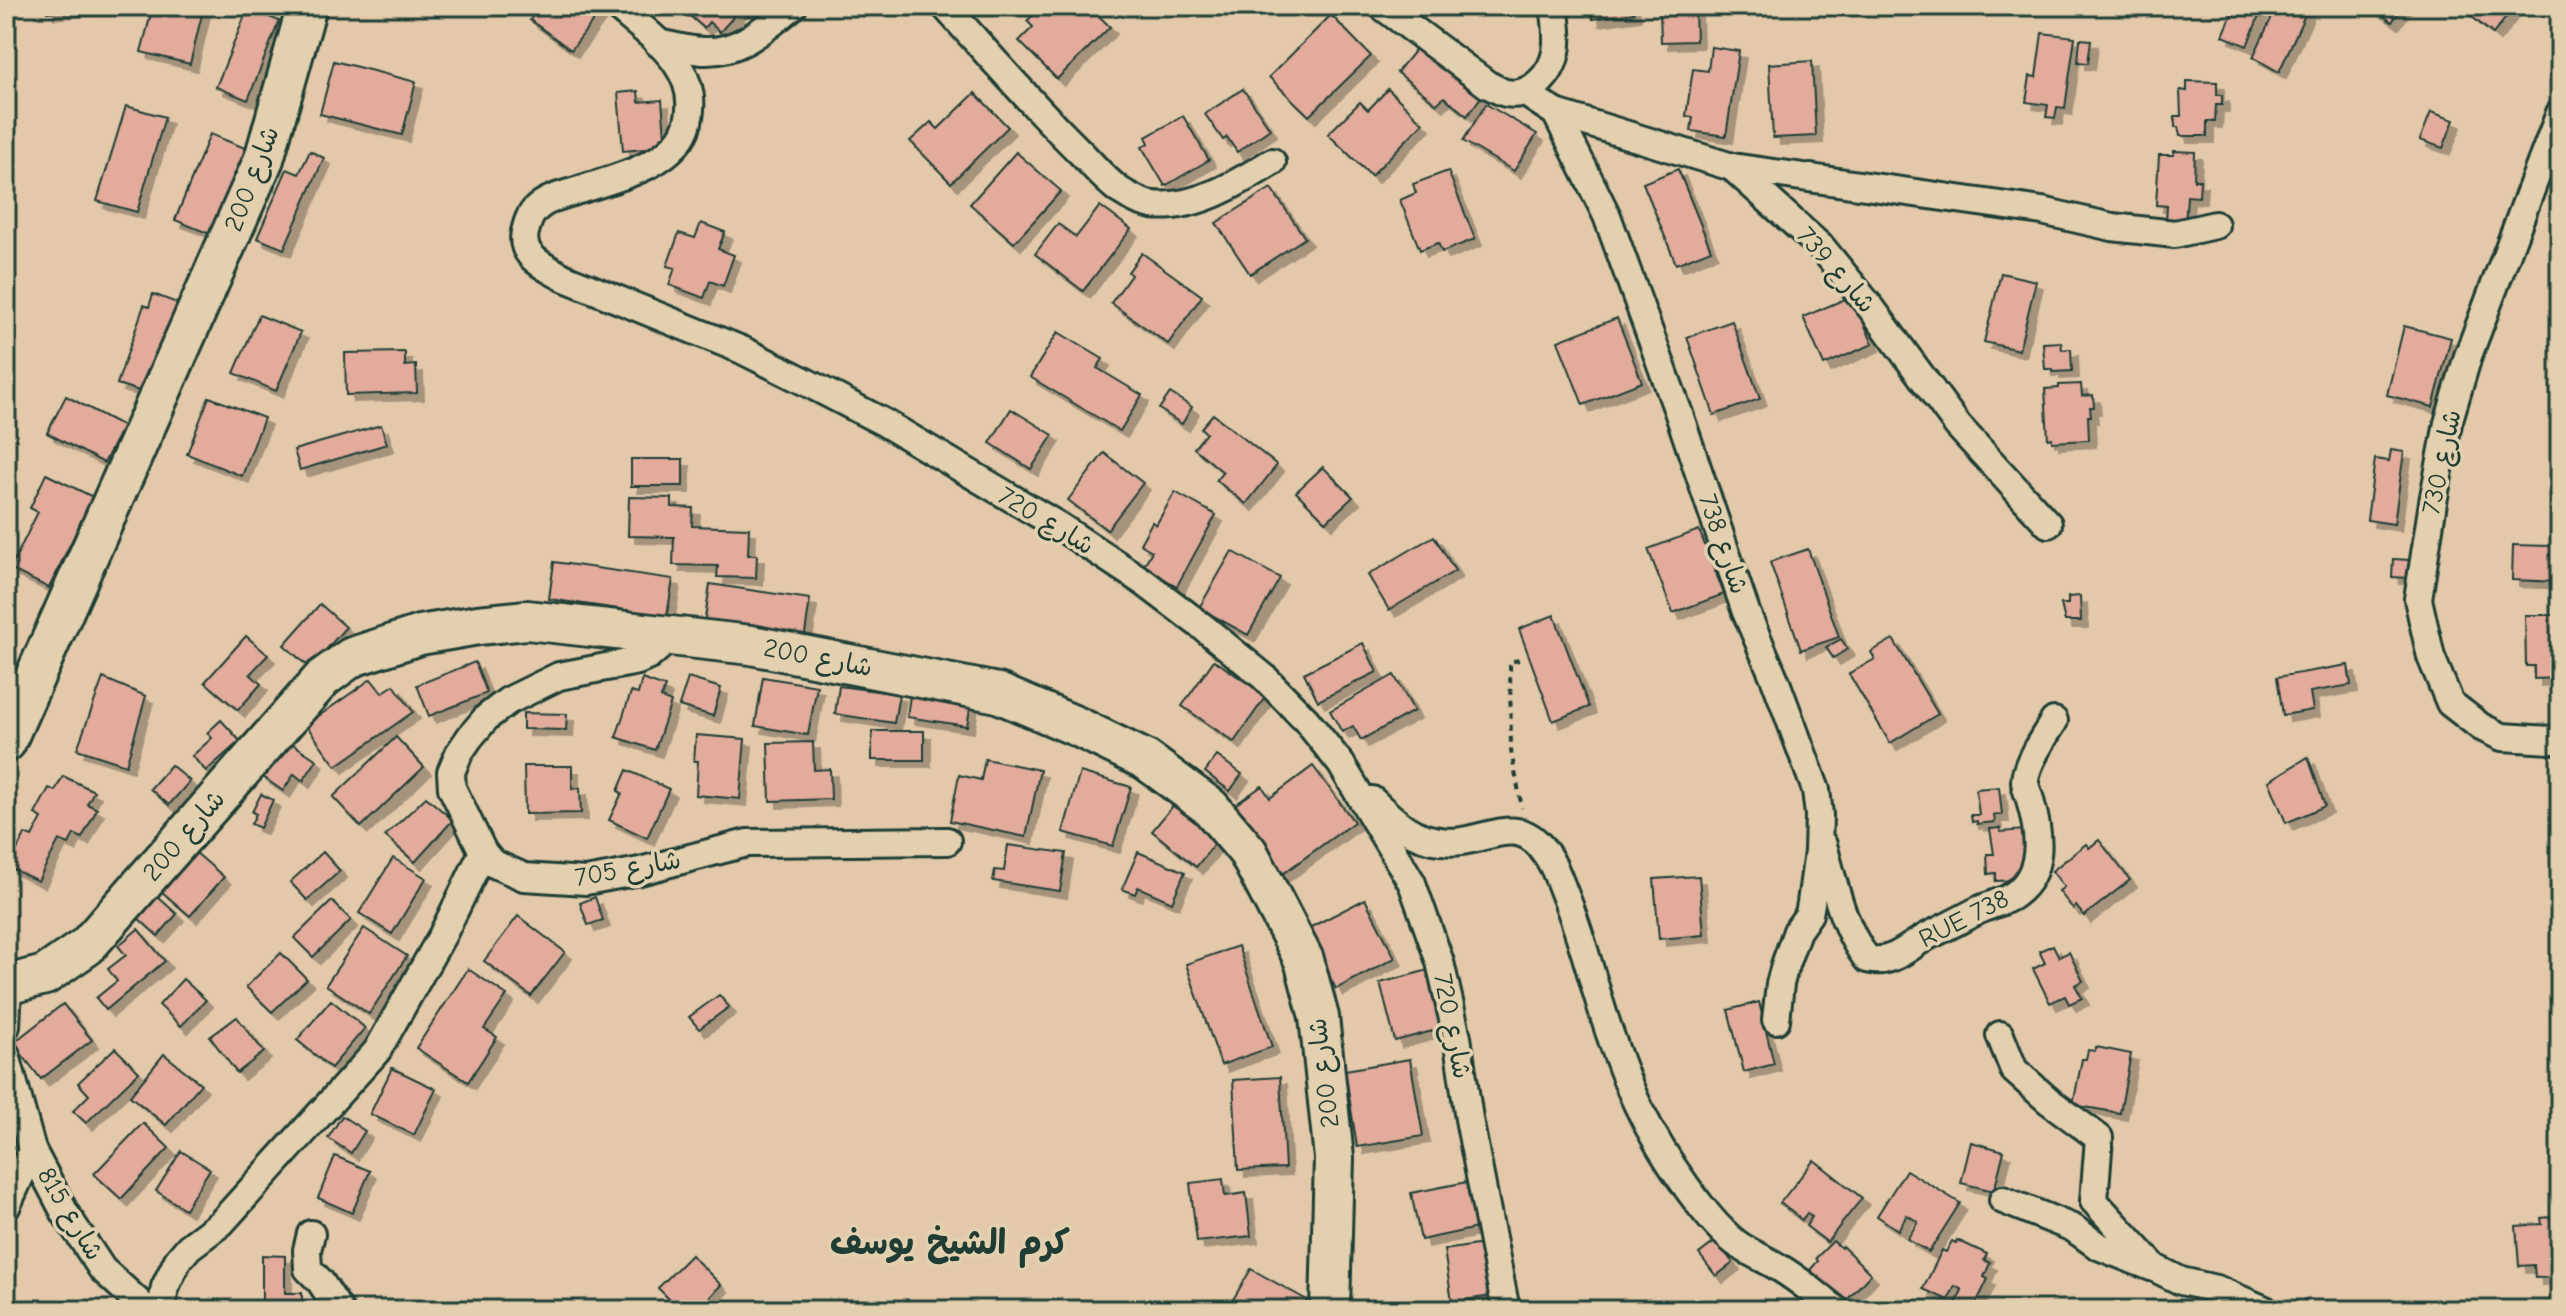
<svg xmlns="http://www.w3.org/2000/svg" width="2566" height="1316" viewBox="0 0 2566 1316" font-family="'Comic Neue','Playpen Sans Arabic',sans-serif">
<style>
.building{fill:#e3ab9b;stroke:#1f3d34;stroke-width:2;filter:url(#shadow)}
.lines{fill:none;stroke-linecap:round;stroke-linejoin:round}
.street-casing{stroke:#1f3d34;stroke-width:32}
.secondary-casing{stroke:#1f3d34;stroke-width:44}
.path{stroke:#1f3d34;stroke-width:4;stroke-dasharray:6 6;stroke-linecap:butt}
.street{stroke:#e3d0ae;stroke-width:26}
.secondary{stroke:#e3d0ae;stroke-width:38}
.labels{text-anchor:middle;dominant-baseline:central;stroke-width:7;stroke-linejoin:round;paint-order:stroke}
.street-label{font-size:26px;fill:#1f3d34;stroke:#e3d0ae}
.district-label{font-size:34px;font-weight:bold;fill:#1f3d34;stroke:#e3d0ae}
</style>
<defs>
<filter id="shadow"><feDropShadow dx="7" dy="7" stdDeviation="0" flood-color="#0004"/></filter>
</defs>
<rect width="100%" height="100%" fill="#e3c9aa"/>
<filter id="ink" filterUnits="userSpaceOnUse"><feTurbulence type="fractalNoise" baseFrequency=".0125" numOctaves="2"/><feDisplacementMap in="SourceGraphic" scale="16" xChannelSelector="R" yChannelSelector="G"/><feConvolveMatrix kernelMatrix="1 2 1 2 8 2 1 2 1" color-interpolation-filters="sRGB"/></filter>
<g filter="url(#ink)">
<g class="building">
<path d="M46,6h64l-63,6z"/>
<path d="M153,6h51l-14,58 -49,-12z"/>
<path d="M540,6h57l5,3 -31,41 -41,-30z"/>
<path d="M679,6h64l-23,26 -11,-10 -5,6z"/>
<path d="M1042,6h47l21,21 -53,52 -38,-38 14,-14 -6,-6z"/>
<path d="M1591,6h42l1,7 -41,6z"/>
<path d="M2235,6h28l-16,40 -24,-10z"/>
<path d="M2277,6h32l-30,66 -26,-15z"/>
<path d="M2369,6h34l-11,16z"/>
<path d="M2479,6h36l-22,28 -22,-18z"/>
<path d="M248,8l31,13 -31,79 -32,-13z"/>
<path d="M1695,9l1,32 -35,1 -1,-32z"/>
<path d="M1331,15l40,41 -62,60 -40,-39z"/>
<path d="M2042,33l33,4 -10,71 -8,-1 -2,11 -9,-1 2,-12 -22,-3 4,-26 6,1z"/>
<path d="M2080,39l11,1 -3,23 -10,-1z"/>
<path d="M1418,46l63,51 -14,19 -23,-19 -7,7 -40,-32z"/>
<path d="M1711,47l28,4 -13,85 -35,-5 2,-14 -7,-1 7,-47 15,2z"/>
<path d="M334,61l82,21 -14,53 -82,-21z"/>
<path d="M1812,61l4,75 -43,2 -4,-74z"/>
<path d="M2187,81l30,1v13h5v10h-6l-1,16h-8v15h-27l-2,-9h-3v-11h6l-1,-26 7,1z"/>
<path d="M1243,89l27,40 -33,23 -10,-15 -4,3 -18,-26z"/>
<path d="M1388,89l35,34 -52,53 -43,-42 32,-32 8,8z"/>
<path d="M638,91l1,11 23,-2 4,47 -43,4 -5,-58z"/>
<path d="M975,93l33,34 -57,56 -41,-42 21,-19 7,7z"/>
<path d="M1486,104l51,30 -23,37 -51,-30z"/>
<path d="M126,106l39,11 -28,95 -40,-11z"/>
<path d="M2431,112l23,8 -11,28 -23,-8z"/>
<path d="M1183,116l26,44 -44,26 -23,-39 7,-4 -3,-6z"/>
<path d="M210,134l40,16 -35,86 -40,-16z"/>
<path d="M310,151l14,7 -40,91 -27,-11 30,-69 12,5z"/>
<path d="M2174,151l21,1 -1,28h6l-1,17 -12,-1 -2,31 -19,-6 1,-15 -11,-1 3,-50h15z"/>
<path d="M1016,152l45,39 -47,52 -44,-39z"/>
<path d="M1678,169l33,81 -35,14 -33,-81z"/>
<path d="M1448,171l27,68 -33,13 -4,-9 -18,7 -20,-50 16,-7 -3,-9z"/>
<path d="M1271,188l34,50 -55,36 -34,-51z"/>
<path d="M1100,206l31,23 -48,62 -48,-37 23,-30 18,13z"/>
<path d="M701,223l24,9 -7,17 16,6 -11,31 -13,-5 -6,17 -35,-13 6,-17 -8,-2 12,-33 16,5z"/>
<path d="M1142,253l60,43 -34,48 -57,-41 20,-28 -3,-3z"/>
<path d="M2001,273l35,8 -17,69 -35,-8z"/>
<path d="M153,294l24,9 -31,90 -29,-9 27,-79 5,2z"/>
<path d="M1852,296l21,48 -49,21 -21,-48z"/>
<path d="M259,315l42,17 -25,59 -42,-18z"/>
<path d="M1617,318l25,64 -59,23 -25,-64z"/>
<path d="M1732,321l28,78 -46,16 -27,-78z"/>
<path d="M2404,326l47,12 -18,69 -46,-12z"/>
<path d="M1058,332l45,27 -6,9 45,27 -22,36 -90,-54z"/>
<path d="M2061,342l1,8 9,-1 1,22 -19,1v-3h-8l-2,-26z"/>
<path d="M405,352v14l11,-1 1,28 -71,2 -1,-42z"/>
<path d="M2081,384l1,12 11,-1 1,12h-4l1,9h-3l1,24 -37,2v-4l-4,1 -3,-50 14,-1v-3z"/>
<path d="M1170,393l22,14 -10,17 -23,-15z"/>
<path d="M66,396l57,30 -19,37 -57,-30z"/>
<path d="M209,397l55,21 -22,58 -55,-22z"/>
<path d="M1011,409l42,26 -22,34 -41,-26z"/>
<path d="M1213,414l64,51 -31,39 -30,-24 7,-8 -29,-24 12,-15 -5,-5z"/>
<path d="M381,425l6,19 -87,26 -6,-20z"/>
<path d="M2391,450l13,2 -10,72 -27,-4 8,-61 14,2z"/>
<path d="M1104,453l39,30 -36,47 -39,-30z"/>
<rect x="631" y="459" width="52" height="27"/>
<path d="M1323,467l30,30 -27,25 -30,-30z"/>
<path d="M46,474l47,23 -44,91 -39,-19 28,-57 -8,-4z"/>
<path d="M1175,492l41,23 -39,71 -34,-19 9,-16 -12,-7 12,-22 4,3z"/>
<path d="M629,497l43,1v9l21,1 -1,18 57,2 -1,27h9l-1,23 -39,-1 1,-11 -45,-1 1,-28 -46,-1z"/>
<path d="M1699,530l25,64 -51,19 -25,-64z"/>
<path d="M1434,536l21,35 -66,39 -21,-35z"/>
<path d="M2553,537h7v45l-48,-2 1,-35 40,1z"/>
<path d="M1808,549l31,88 -38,13 -31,-88z"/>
<path d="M1232,551l48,27 -32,57 -49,-27z"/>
<path d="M2393,559l17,1 -1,18 -17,-1z"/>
<path d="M554,562l119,17 -6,37 -118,-17z"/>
<path d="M710,584l100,15 -6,42 -100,-15z"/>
<path d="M2080,596l1,25h-16l-4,-17h7v-7z"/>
<path d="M320,604l26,23 -36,41 -26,-23z"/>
<path d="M1554,615l35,92 -36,14 -34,-92z"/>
<path d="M2525,615h35v63l-26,1v-13h-8z"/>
<path d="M246,636l22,19 -18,19 11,10 -23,26 -33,-28z"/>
<path d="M1841,639l7,10 -15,9 -7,-11z"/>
<path d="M1893,639l45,75 -48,29 -41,-69 26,-15 -4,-7z"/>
<path d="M1363,643l14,29 -59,29 -14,-28z"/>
<path d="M1214,660l52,36 -32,46 -52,-36z"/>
<path d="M475,662l12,31 -58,23 -12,-31z"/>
<path d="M2348,665l3,20 -41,7 3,18 -30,5 -6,-38z"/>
<path d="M1394,675l20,36 -53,29 -8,-14 -11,6 -12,-21z"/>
<path d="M763,677l54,9 -9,49 -53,-9z"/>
<path d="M103,678l43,18 -20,69 -49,-16z"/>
<path d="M688,678l33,10 -8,28 -34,-10z"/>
<path d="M371,679l11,14 12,-8 19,27 -77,54 -30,-41z"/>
<path d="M642,679l23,8 -4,11 10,4 -16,48 -39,-13 15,-45 7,2z"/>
<path d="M839,686l60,8 -5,29 -59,-9z"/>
<path d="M910,695l61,8 -4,23 -60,-9z"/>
<path d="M523,713l44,1 -1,16 -43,-1z"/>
<path d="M221,720l19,21 -34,30 -14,-15 20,-18 -5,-5z"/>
<rect x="872" y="731" width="52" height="29"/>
<path d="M696,735l49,4 -5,60 -44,-4 2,-34h-4z"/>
<path d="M396,737l28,30 -63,60 -28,-30z"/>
<path d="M288,741l29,19 -14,21 -9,-7 -11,17 -20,-14z"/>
<path d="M813,742l1,28 16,-1 1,30 -61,2 -2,-58z"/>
<path d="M1217,756l25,18 -12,17 -25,-19z"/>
<path d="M2308,757l17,49 -39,17 -17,-42z"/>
<path d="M985,759l55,11 -14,67 -76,-16 9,-46 22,5z"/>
<path d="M171,765l19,16 -21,24 -19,-16z"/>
<path d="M524,766h48v23l8,-1 1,25 -56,1z"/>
<path d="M1313,766l41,56 -73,53 -49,-68 30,-21 8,12z"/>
<path d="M627,770l42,19 -22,49 -38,-18 13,-27 -4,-2z"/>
<path d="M1080,772l51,15 -18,59 -50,-14z"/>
<path d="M63,776l31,15 -7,13 10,5 -15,29 -8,-4 -5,10 -10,-4 -21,41 -30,-14 17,-33 7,3 10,-19 -7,-4 14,-26 6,3z"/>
<path d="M1999,787l3,28h-8l1,7 -18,2v-3l-5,1 -1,-7h8l-3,-26z"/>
<path d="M261,794l12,6 -13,28 -9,-4 5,-10 -4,-2z"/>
<path d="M426,797l27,23 -38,42 -30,-26z"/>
<path d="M1176,802l44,35 -24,30 -44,-36z"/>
<path d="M2000,828v4l25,-2v42l-9,1 1,7 -21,1v-8l-8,1 -1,-20h7l-4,-25z"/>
<path d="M2099,840l31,40 -46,36 -8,-10 -3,3 -14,-18 5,-4 -12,-16 34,-27 3,4z"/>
<path d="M1008,845l58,8 -6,38 -67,-10 2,-11 9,1z"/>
<path d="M195,852l29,25 -34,39 -29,-25z"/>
<path d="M323,852l17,19 -33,29 -17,-18z"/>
<path d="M1138,852l47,20 -13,30 -34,-15 -3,7 -13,-5z"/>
<path d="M393,858l33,20 -34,56 -33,-21z"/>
<path d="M1699,876l5,59 -45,4 -5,-60z"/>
<path d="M158,897l19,17 -19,22 -20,-18z"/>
<path d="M595,897l8,23 -15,5 -8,-22z"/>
<path d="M1365,899l30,59 -59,31 -31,-59z"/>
<path d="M332,901l19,19 -38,37 -19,-19z"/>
<path d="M518,916l47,36 -34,44 -47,-35z"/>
<path d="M364,928l43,28 -38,58 -43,-29z"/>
<path d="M138,929l27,32 -59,49 -10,-12 21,-17 -9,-12 18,-14 -8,-9z"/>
<path d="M2053,945l6,12 10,-5 14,29 -8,4 7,13 -13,6 -4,-8 -15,7 -17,-34 12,-6 -6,-12z"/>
<path d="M1238,946l34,101 -51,18 -35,-101z"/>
<path d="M281,953l26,26 -35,33 -26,-25z"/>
<path d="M1436,968l15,58 -56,15 -15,-58z"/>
<path d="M468,969l39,26 -23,34 13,8 -29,45 -52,-34z"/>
<path d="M183,979l23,21 -25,26 -22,-21z"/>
<path d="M719,995l10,12 -30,22 -10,-12z"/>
<path d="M331,1000l34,28 -34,40 -34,-28z"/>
<path d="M1759,1002l15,62 -30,8 -16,-62z"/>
<path d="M63,1004l29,36 -51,39 -28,-36z"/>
<path d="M237,1017l27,35 -27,21 -27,-36z"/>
<path d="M2096,1047l35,7 -11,59 -47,-8 9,-46h4l2,-9 7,1z"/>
<path d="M115,1048l24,24 -53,51 -13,-12 16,-16 -11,-12z"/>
<path d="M164,1054l37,30 -35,41 -36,-29z"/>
<path d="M1410,1059l13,77 -66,11 -12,-77z"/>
<path d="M392,1068l44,21 -22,46 -44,-21z"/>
<path d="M1280,1077l5,91 -47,2 -5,-90z"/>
<path d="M342,1116l23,15 -14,22 -23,-15z"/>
<path d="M143,1123l26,25 -48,51 -27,-25z"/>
<path d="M1971,1142l33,9 -10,40 -33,-8z"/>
<path d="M181,1151l29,18 -25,40 -29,-18z"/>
<path d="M335,1156l35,15 -18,42 -34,-15z"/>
<path d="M1814,1160l48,38 -35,44 -21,-16 6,-9 -5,-4 -5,7 -22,-17z"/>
<path d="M1906,1170l54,33 -31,49 -22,-13 11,-17 -11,-7 -9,15 -21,-14z"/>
<path d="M1223,1179l2,17 21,-3 5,43 -54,6 -7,-59z"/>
<path d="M1467,1182l10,46 -56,12 -10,-47z"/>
<path d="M2551,1217l1,4h8v56l-25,1 -1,-13 -15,1 -3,-40 26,-2 -1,-6z"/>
<path d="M1957,1240l30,14 -3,6 6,3 -6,14 4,2 -15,31h-9l-9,-4 7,-16 -7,-4 -7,14 -25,-11 19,-39 4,2 6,-11 4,2z"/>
<path d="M1716,1241l17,22 -17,13 -17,-22z"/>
<path d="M1833,1241l8,7 1,-2 29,28 -26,28 -35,-32 8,-9 -2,-3z"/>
<path d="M1490,1243l8,52 -46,7 -8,-52z"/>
<path d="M262,1255l23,1v37h17v17l-40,-1z"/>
<path d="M691,1255l30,30 -13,14 7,9 -2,2h-33l-22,-22z"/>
<path d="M1251,1269l56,31 -6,10 -73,-2z"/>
</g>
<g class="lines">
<defs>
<g id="street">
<path d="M616,6c35,30 86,63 72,116 -11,43 -73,56 -109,68 -15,5 -33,8 -44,20 -6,6 -8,14 -10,22 -6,25 22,36 40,46l177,72 60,30 83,43 177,105 83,55 58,44 61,50 42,43 35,44 71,119 28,79 17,75 12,82 37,191"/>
<path d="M945,6c44,49 87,99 134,145 13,13 25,28 40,39 9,6 22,13 33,15 42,5 86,-22 120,-43"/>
<path d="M1382,6l106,79c6,2 12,7 18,8 25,5 46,-19 50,-41 3,-15 0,-31 -2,-46"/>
<path d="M658,43c15,3 30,7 45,8 37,2 63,-24 90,-45"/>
<path d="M1524,92l32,21 51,103 72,198 67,198 30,70 40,108 3,25 -1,37 -7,51 -2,11 -12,17 -12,34 -5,19 -4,36"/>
<path d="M1556,113l176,54 91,82 49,60 86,117 90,98"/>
<path d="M2560,113l-92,243 -20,67 -15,79 -15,97 13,58 19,46 31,24 21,10 49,3 9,-1"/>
<path d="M1732,167l310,44 70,16 63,7 40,-9"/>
<path d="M673,635l-24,21 -11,5 -79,15 -51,25 -21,16 -17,20 -11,16 -8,19 1,16 31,64 9,11 32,14 62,4 54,-10 107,-28 200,-2"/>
<path d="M1372,800c15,14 30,29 48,36 12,5 30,7 42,5 29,-4 55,-22 78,5 13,15 18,31 25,49 16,39 26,80 39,121 22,68 41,114 84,173 14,19 29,39 48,54 13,10 28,15 42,24 21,12 39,28 58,43"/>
<path d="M1823,845c11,38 19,82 44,114 26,7 43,-15 65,-25 17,-8 33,-17 49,-25 11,-5 24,-7 34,-15 29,-22 25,-58 16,-90 -1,-7 -6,-16 -6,-23 1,-19 20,-45 29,-60"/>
<path d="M6,1026l2,-40"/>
<path d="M2000,1035l14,35 35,31 50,37 -5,63 61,67 26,13 35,8 49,21"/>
<path d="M6,1055l26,95 33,63 37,56 45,41"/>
<path d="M2003,1200l70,28 25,18 53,21"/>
<path d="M6,1207l26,-57"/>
<path d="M311,1234l-4,16 1,19 12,12 19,29"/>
<path d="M161,1310l4,-23 13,-27 11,-13 32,-24 156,-172 66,-117 40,-82"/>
</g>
<g id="secondary">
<path d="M6,742l258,-583 43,-153"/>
<path d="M6,985l39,-10 42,-29 236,-268 29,-21 68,-22 58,-10 49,-5 224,25 247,48 80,34 68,33 64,47 38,45 56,108 15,57 15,141 -4,152"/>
</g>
</defs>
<use href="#street" class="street-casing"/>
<use href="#secondary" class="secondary-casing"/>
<path class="path" d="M1519,660l-9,2 1,89 11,57"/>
<use href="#street" class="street"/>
<use href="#secondary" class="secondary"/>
</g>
</g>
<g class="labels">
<g class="street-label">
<text transform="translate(252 179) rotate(-69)">شارع 200</text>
<text transform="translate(1836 270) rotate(49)">شارع 739</text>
<text transform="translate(2442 462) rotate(-78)">شارع 730</text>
<text transform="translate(1046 521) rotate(31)">شارع 720</text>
<text transform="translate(1723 544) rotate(71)">شارع 738</text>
<text transform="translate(818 658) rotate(11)">شارع 200</text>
<text transform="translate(184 836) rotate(-49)">شارع 200</text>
<text transform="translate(628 869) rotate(-10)">شارع 705</text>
<text transform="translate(1964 919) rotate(-27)">RUE 738</text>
<text transform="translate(1452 1026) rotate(79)">شارع 720</text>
<text transform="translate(1324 1073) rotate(-97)">شارع 200</text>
<text transform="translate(70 1214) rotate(59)">شارع 815</text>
</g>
<g class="district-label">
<text x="950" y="1243">كرم الشيخ يوسف</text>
</g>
</g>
<rect width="2566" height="1316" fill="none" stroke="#e3d0ae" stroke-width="32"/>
<rect x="16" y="16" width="2534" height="1284" fill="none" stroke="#1f3d34" stroke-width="3" filter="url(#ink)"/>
</svg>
